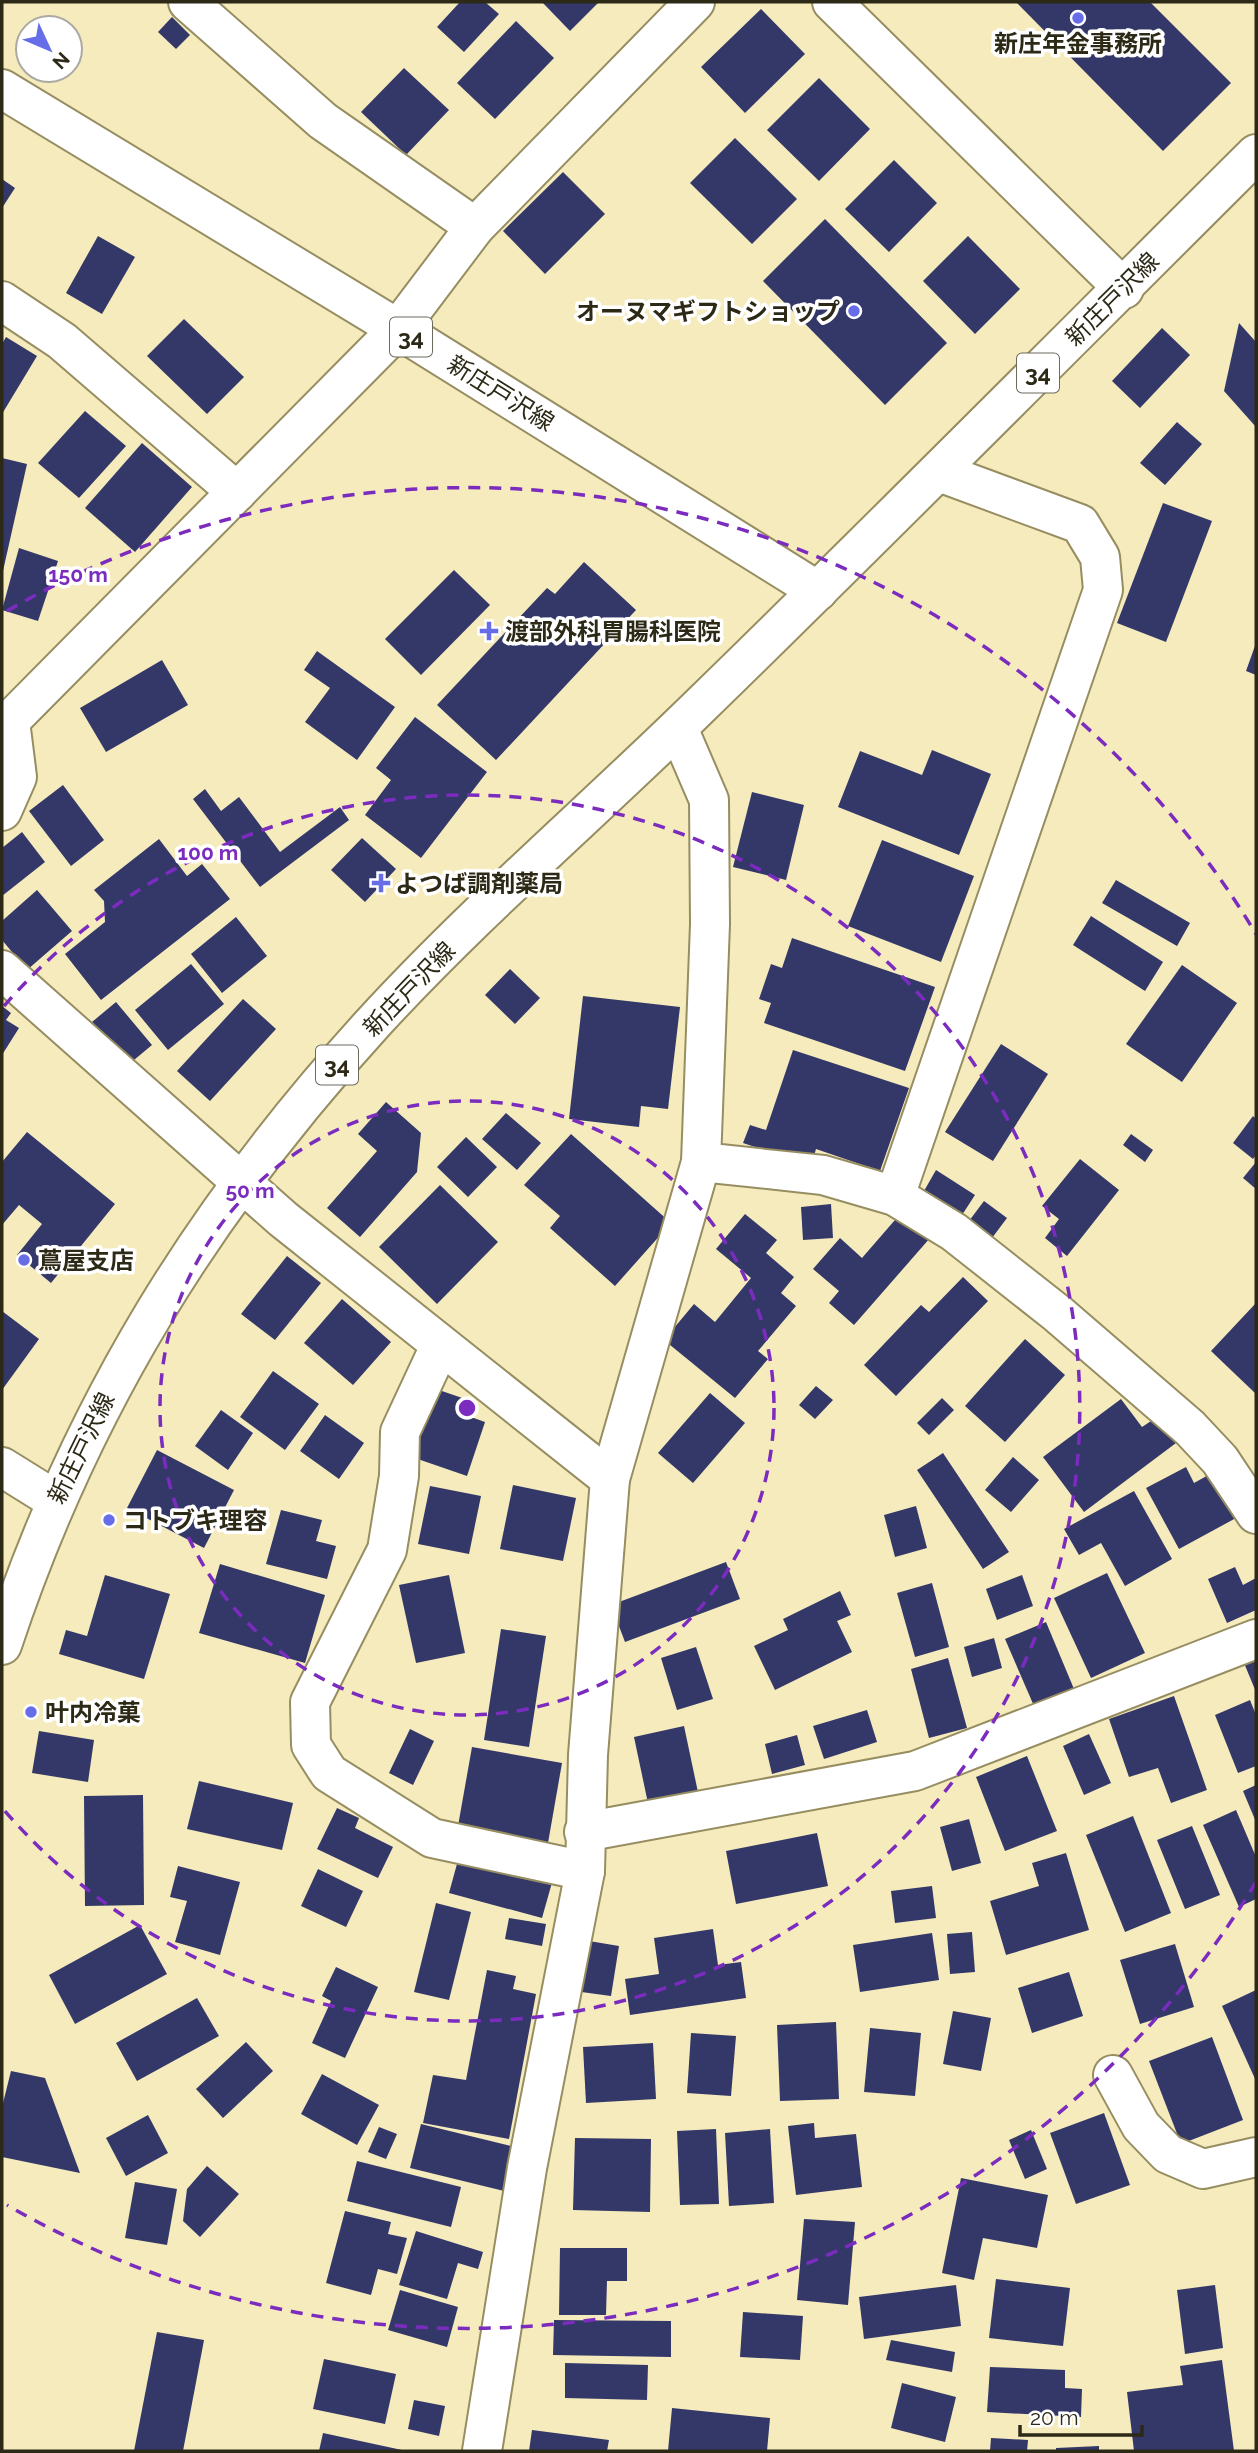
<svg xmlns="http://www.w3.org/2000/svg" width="1258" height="2453" viewBox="0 0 1258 2453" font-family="Raleway,'Noto Sans JP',sans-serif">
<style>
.building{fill:#333869}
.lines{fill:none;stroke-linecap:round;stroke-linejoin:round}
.minor-casing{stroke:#968d61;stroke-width:42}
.major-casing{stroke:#968d61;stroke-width:42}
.minor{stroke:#fff;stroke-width:38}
.major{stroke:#fff;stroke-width:38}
.ring{fill:none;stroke:#7b2cbf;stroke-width:3.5;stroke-dasharray:12 9}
.poi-dot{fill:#666de6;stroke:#fff;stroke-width:2.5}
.labels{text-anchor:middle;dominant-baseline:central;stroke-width:7;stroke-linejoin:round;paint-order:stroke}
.shield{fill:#fff;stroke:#6c695d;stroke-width:2}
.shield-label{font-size:23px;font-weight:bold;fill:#2d2917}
.poi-label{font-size:24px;font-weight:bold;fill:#2d2917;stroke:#fff;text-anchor:start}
.street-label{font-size:24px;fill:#2d2917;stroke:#fff}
.centre{fill:#7b2cbf;stroke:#fff;stroke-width:3.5}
.ring-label{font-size:21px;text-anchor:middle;font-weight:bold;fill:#7b2cbf;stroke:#fff;stroke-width:7;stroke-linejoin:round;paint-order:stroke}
</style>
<rect width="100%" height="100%" fill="#f6ebbd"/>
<g class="building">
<path d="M460,2h25l14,12 -35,38 -27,-25z"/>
<path d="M542,2h57l-29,29z"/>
<path d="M1016,2h134l81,81 -68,68z"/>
<path d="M761,9l44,45 -60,59 -44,-46z"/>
<path d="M172,17l18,18 -14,14 -18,-17z"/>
<path d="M516,21l38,37 -59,61 -38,-36z"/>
<path d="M404,68l45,42 -43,45 -45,-43z"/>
<path d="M819,78l51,51 -51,52 -52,-51z"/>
<path d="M735,138l62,61 -45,45 -62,-61z"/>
<path d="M894,160l43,43 -48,49 -44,-43z"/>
<path d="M563,172l42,42 -60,60 -42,-43z"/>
<path d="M2,179l13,9 -13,20z"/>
<path d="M825,219l122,124 -62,62 -122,-124z"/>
<path d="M98,236l37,21 -33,57 -36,-21z"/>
<path d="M968,236l52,53 -45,45 -52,-53z"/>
<path d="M184,319l60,58 -37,37 -60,-58z"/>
<path d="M1239,323l17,19v85l-32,-36z"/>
<path d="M1162,328l28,27 -50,53 -28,-27z"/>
<path d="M6,337l31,19 -35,58v-70z"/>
<path d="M85,411l41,35 -47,52 -41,-35z"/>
<path d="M1177,422l25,22 -37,41 -25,-22z"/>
<path d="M142,443l50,44 -57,65 -50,-44z"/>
<path d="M2,458l25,6 -24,107h-1z"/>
<path d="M1163,503l49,18 -46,121 -49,-19z"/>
<path d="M19,548l39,13 -20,60 -36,-11z"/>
<path d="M584,562l52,48 -140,150 -59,-55 110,-117 8,6z"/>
<path d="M454,570l36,35 -69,70 -36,-36z"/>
<path d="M1256,643v32l-10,-4z"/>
<path d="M317,651l78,56 -38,53 -52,-38 25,-34 -26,-18z"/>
<path d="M162,660l26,45 -82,47 -26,-44z"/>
<path d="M415,717l72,55 -66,86 -56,-43 26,-35 -15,-12z"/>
<path d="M932,750l59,24 -32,81 -121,-48 22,-56 62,24z"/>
<path d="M63,785l41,55 -33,26 -42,-55z"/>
<path d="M205,789l16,22 18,-14 41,55 60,-45 9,13 -89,67 -67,-88z"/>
<path d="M752,792l52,13 -18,75 -53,-13z"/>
<path d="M22,832l23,30 -43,34v-48z"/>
<path d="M362,838l34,31 -31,33 -34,-32z"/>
<path d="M159,839l28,37 15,-12 28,35 -129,101 -36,-46 40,-32 -1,-21 -10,-11z"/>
<path d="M882,840l92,36 -33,86 -93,-36z"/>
<path d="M1116,880l74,43 -13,23 -75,-43z"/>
<path d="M37,890l35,41 -45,39 -25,-30v-19z"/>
<path d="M1091,916l72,46 -18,29 -72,-46z"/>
<path d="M236,917l31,39 -45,37 -31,-39z"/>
<path d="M792,938l143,49 -30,84 -141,-48 7,-20 -12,-4 12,-35 11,4z"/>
<path d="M191,964l33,40 -56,46 -33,-40z"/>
<path d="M1182,965l55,38 -55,79 -56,-38z"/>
<path d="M510,969l30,29 -25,26 -30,-29z"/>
<path d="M583,996l97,11 -12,102 -27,-3 -2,21 -70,-8z"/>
<path d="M243,999l33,30 -66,72 -33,-30z"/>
<path d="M116,1002l36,43 -24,20 -36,-43z"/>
<path d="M2,1006l9,7 -5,7 13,8 -17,27z"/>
<path d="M1001,1044l47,30 -55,87 -48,-29z"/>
<path d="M793,1050l116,38 -29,83 -64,-22 -5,17 -68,-23 7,-18 16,5z"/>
<path d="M386,1102l35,31 -4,39 -57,65 -33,-29 50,-57 -19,-17z"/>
<path d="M506,1113l35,30 -24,27 -35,-31z"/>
<path d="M1253,1116l3,3v36l-3,4 -20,-16z"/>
<path d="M27,1132l88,72 -64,79 -34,-28 25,-31 -23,-19 -17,20v-63z"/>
<path d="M571,1134l100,89 -56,63 -65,-58 10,-12 -36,-31z"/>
<path d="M1131,1134l22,16 -8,12 -22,-17z"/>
<path d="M466,1137l31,30 -29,30 -31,-30z"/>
<path d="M1080,1159l39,31 -52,66 -22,-18 14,-19 -17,-13z"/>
<path d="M1256,1162v27l-13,-11z"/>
<path d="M936,1170l39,25 -13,20 -38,-24z"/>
<path d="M440,1185l58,57 -61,62 -58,-57z"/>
<path d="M984,1201l23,17 -15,20 -23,-17z"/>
<path d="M831,1204l2,34 -30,2 -2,-33z"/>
<path d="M901,1213l29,25 -76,87 -25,-22 10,-12 -26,-22 27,-31 22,20z"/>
<path d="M745,1214l32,26 -11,13 28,24 -13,16 15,13 -38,45 10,8 -33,39 -71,-58 30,-36 21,18 36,-44 -35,-29z"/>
<path d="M287,1256l34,27 -46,57 -34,-26z"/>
<path d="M963,1277l25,24 -92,95 -32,-31 57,-60 8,7z"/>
<path d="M342,1299l49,43 -38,43 -49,-42z"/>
<path d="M1256,1303v88l-1,2 -44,-42z"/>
<path d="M2,1311l37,28 -37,51z"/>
<path d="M1025,1339l40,36 -60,67 -40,-36z"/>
<path d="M273,1371l46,33 -34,46 -45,-33z"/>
<path d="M816,1386l17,14 -18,19 -16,-14z"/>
<path d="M433,1388l44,15 -6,14 14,5 -18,54 -58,-20z"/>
<path d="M710,1393l35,30 -52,60 -35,-30z"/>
<path d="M942,1398l12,12 -25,25 -12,-12z"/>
<path d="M1121,1399l21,28 15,-10 19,26 -92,69 -41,-55z"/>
<path d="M221,1410l32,23 -25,37 -33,-24z"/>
<path d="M325,1415l39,28 -25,36 -39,-28z"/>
<path d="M157,1450l77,40 -30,58 -77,-40z"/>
<path d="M943,1453l66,99 -26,17 -66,-99z"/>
<path d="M1013,1457l26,23 -28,32 -26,-22z"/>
<path d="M1186,1467l8,16 18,-10 24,45 -57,31 -33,-61z"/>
<path d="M513,1485l63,13 -13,63 -63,-12z"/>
<path d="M430,1486l51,10 -12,58 -51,-10z"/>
<path d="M1134,1491l38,68 -47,27 -24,-43 -22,12 -15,-26z"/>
<path d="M916,1506l11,42 -32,9 -11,-42z"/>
<path d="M281,1510l41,10 -6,21 20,5 -9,33 -61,-15z"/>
<path d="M726,1562l14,37 -115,43 -14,-37z"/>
<path d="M220,1564l105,31 -20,68 -106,-30z"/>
<path d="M1235,1567l8,18 13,-7v32l-29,13 -19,-44z"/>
<path d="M1107,1573l38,80 -54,25 -37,-80z"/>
<path d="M105,1575l65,19 -26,85 -85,-25 7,-24 21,6z"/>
<path d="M449,1575l16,78 -49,10 -17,-78z"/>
<path d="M1022,1575l11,31 -36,14 -11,-31z"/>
<path d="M932,1583l17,64 -34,10 -18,-64z"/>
<path d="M840,1591l11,24 -14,6 15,31 -77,38 -21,-44 34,-16 -5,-11z"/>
<path d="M1046,1622l28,67 -40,17 -29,-67z"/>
<path d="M501,1629l45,7 -17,111 -45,-7z"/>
<path d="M994,1638l8,30 -30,9 -8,-30z"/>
<path d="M696,1647l17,52 -36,11 -16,-52z"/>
<path d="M1256,1657v35l-12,-29z"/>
<path d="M948,1658l19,70 -38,10 -18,-69z"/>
<path d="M1174,1696l33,94 -36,13 -13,-35 -29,9 -20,-58z"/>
<path d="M1250,1700l6,15v51l-18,7 -23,-58z"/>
<path d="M867,1710l10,32 -53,17 -11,-33z"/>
<path d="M684,1726l15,71 -50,11 -15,-71z"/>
<path d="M410,1729l24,12 -21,44 -24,-12z"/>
<path d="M39,1731l55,9 -6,42 -56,-9z"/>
<path d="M1089,1734l22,49 -27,12 -21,-49z"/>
<path d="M797,1735l8,30 -33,9 -7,-30z"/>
<path d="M472,1747l90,16 -14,80 -90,-17z"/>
<path d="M1027,1756l30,75 -52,20 -29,-74z"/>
<path d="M199,1781l94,22 -11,47 -95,-21z"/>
<path d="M1256,1785v37l-13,-31z"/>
<path d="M143,1795l1,110 -59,1 -1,-110z"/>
<path d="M337,1808l22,10 -4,10 38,19 -15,31 -61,-29z"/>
<path d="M1236,1810l20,47v42l-17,8 -36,-82z"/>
<path d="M1133,1816l38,97 -46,19 -39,-97z"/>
<path d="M969,1819l12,44 -29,8 -12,-44z"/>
<path d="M1192,1826l28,69 -35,14 -28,-69z"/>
<path d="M817,1833l11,53 -92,18 -10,-53z"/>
<path d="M460,1853l93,26 -11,39 -93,-25z"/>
<path d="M1066,1853l23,77 -83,25 -16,-54 49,-15 -7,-23z"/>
<path d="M178,1866l62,16 -20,73 -45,-13 12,-41 -17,-4z"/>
<path d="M318,1869l45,22 -17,36 -45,-21z"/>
<path d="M932,1886l4,32 -41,5 -4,-32z"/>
<path d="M436,1903l35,9 -22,88 -35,-8z"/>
<path d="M509,1918l37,6 -4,22 -37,-7z"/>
<path d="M140,1925l27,49 -92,50 -26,-49z"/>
<path d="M713,1929l5,36 23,-3 5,36 -116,17 -5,-36 34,-5 -5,-36z"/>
<path d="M972,1932l3,40 -25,2 -3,-40z"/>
<path d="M932,1933l7,47 -79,12 -7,-47z"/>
<path d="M583,1940l36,6 -8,50 -37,-5z"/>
<path d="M1175,1944l19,63 -54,17 -20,-64z"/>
<path d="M336,1967l42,20 -33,71 -33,-15 19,-42 -9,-5z"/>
<path d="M487,1970l29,6 -3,13 23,5 -27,145 -86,-16 10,-48 33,5z"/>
<path d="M1069,1972l14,44 -51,17 -14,-45z"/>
<path d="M1256,1990v91l-34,-75z"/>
<path d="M197,1998l22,38 -82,45 -21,-38z"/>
<path d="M953,2011l38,7 -10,53 -38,-7z"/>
<path d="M836,2022l3,77 -59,2 -3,-76z"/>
<path d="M870,2028l51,5 -6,63 -51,-4z"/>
<path d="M691,2033l45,3 -5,60 -44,-3z"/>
<path d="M1212,2037l31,83 -62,24 -32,-83z"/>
<path d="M246,2042l27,29 -50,47 -27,-29z"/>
<path d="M653,2043l3,56 -70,4 -3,-56z"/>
<path d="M11,2071l34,7 35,95 -78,-16v-50z"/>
<path d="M322,2074l57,31 -22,40 -56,-31z"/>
<path d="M1104,2113l26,72 -54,19 -26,-71z"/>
<path d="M148,2115l20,38 -42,23 -20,-38z"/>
<path d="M814,2123l1,15 41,-4 6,53 -66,8 -8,-69z"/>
<path d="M421,2124l94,23 -11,44 -94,-23z"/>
<path d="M379,2127l18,7 -11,25 -18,-7z"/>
<path d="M716,2129l3,75 -39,1 -3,-74z"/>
<path d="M770,2129l4,74 -45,3 -4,-73z"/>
<path d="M1031,2130l16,39 -22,10 -16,-39z"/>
<path d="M575,2138l76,1 -1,73 -77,-2z"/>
<path d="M357,2161l104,26 -10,40 -104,-26z"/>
<path d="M207,2166l32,28 -39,43 -17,-16 4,-32z"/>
<path d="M961,2178l87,17 -11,53 -54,-10 -9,42 -32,-7z"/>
<path d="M135,2182l42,7 -10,56 -42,-7z"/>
<path d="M345,2211l46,11 -3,12 19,4 -10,36 -19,-5 -7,26 -45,-12z"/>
<path d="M804,2219l51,3 -7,83 -51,-5z"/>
<path d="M416,2231l67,21 -5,17 -20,-6 -11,36 -48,-14z"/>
<path d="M560,2248h67v33h-20l-1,34h-47z"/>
<path d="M996,2279l74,9 -7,58 -74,-8z"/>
<path d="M956,2285l5,41 -97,13 -5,-42z"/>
<path d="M1215,2285l8,63 -38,6 -8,-64z"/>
<path d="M400,2290l58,17 -11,40 -59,-17z"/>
<path d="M743,2312l60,4 -3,44 -60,-3z"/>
<path d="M554,2320l117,1v36l-118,-2z"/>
<path d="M157,2332l47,8 -21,111h-49z"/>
<path d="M891,2340l64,12 -3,20 -66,-12z"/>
<path d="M324,2359l72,15 -11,50 -72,-15z"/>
<path d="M1222,2360l12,91h-100l-7,-59 56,-7 -3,-19z"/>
<path d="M565,2363l83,2 -1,35 -82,-2z"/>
<path d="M990,2367l75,3v18l17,1 -1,28 -94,-5z"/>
<path d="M902,2383l54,14 -11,45 -54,-14z"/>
<path d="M414,2400l31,6 -6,30 -31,-7z"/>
<path d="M672,2408l98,10 -3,33h-99z"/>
<path d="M532,2430l77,10 -2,11h-78z"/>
<path d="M323,2433l79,17v1h-83z"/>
<path d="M991,2438l37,2 -1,11h-37z"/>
<path d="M1099,2446v5h-43v-3z"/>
</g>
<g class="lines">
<defs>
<g id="minor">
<path d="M188,2l135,119 152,106"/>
<path d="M832,2l292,287"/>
<path d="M2,301l60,40 175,151"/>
<path d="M2,811l15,-34 -7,-56 388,-392 77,-102 220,-225"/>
<path d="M2,970l281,249 327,260"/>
<path d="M701,1162l122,13 72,21 59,36 104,82 132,114 30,32 36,54"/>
<path d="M895,1196l208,-606 -3,-33 -20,-33 -141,-52"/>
<path d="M440,1346l-40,86 -1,44 -12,74 -77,152 1,43 18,28 103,65 153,33"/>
<path d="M2,1467l53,33"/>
<path d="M584,1832l331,-61 341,-132"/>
<path d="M1113,2075l28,51 27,28 35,15 53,-12"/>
<path d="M482,2451l45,-283 58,-297 3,-116 22,-276 91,-317 9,-238 -1,-124 -31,-72"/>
</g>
<g id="major">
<path d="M2,89l396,240 420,262"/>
<path d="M2,1645c79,-239 202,-437 372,-623 103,-112 219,-211 327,-317 187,-182 370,-367 555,-551"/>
</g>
</defs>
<use href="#minor" class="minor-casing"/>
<use href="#major" class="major-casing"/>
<use href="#minor" class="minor"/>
<use href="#major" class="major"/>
</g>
<g class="ring">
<circle cx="467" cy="1408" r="307"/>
<path d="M4 1006A613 613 0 1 1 4 1810"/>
<path d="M1256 1882A920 920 0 0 1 7 2205M7 611A920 920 0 0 1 1256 934"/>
</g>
<g class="poi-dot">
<circle cx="1078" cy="18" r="7"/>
<circle cx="854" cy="311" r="7"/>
<path d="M485.5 620.5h7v7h7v7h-7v7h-7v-7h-7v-7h7z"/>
<path d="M377.5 872.5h7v7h7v7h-7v7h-7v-7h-7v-7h7z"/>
<circle cx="24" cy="1260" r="7"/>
<circle cx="109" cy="1520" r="7"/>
<circle cx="31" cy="1712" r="7"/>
</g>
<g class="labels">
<g class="shield">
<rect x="390" y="317.5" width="42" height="39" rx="5"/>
<rect x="1017" y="353.5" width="42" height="39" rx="5"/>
<rect x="316" y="1045.5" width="42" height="39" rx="5"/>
</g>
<g class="shield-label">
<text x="411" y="337">34</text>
<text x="1038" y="373">34</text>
<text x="337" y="1065">34</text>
</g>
<g class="poi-label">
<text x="1078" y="43" text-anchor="middle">新庄年金事務所</text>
<text x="840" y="311" text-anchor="end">オーヌマギフトショップ</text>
<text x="505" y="631">渡部外科胃腸科医院</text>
<text x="395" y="883">よつば調剤薬局</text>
<text x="38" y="1260">蔦屋支店</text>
<text x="123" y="1520">コトブキ理容</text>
<text x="45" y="1712">叶内冷菓</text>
</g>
<g class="street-label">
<text transform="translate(1112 299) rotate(-45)">新庄戸沢線</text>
<text transform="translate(501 393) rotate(32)">新庄戸沢線</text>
<text transform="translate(409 989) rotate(-46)">新庄戸沢線</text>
<text transform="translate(81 1448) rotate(-64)">新庄戸沢線</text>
</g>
</g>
<circle cx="467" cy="1408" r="10" class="centre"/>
<g class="ring-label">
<text x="78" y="582">150 m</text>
<text x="208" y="860">100 m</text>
<text x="250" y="1198">50 m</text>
</g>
<rect width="1258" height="2453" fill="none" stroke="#2d2917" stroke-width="7"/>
<g transform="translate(49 49) rotate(134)"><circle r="33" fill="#ffffff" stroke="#aba9a2" stroke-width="2"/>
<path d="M0-5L12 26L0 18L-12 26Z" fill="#666de6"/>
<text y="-10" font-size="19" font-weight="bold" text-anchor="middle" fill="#2d2917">N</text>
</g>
<path d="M1020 2425v10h122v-10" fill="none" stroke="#2d2917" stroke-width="3.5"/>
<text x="1030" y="2425" font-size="21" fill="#2d2917" stroke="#ffffff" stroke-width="5" paint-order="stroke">20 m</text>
</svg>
